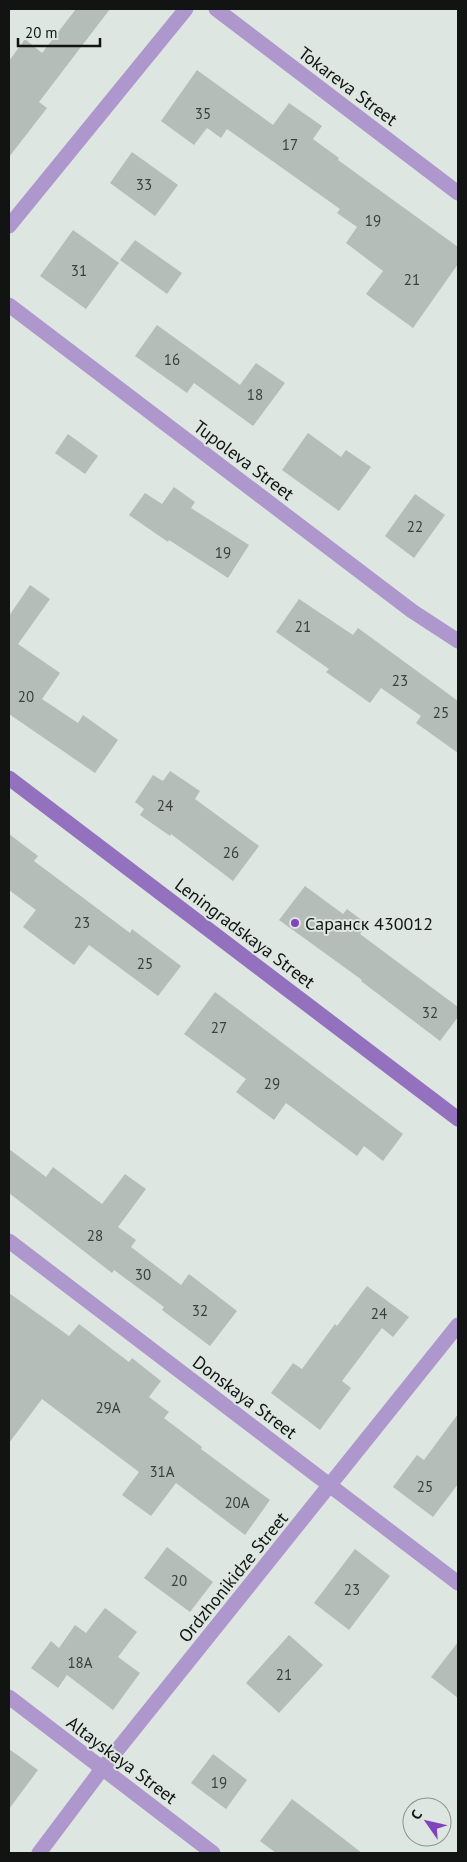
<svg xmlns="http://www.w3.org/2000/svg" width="467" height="1862" viewBox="0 0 467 1862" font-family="'PT Sans',sans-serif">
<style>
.building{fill:#b5bdb8}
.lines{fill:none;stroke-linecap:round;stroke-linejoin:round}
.street{stroke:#ae97cc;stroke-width:15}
.secondary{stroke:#9371be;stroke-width:15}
.poi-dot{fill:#8045bc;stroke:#dee6e1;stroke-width:2}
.labels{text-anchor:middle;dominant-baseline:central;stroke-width:4;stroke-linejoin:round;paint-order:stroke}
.number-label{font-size:15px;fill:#3a3e3c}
.street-label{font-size:18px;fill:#111412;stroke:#dee6e1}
.poi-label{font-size:18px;fill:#111412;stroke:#dee6e1;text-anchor:start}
</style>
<rect width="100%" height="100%" fill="#dee6e1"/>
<g class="building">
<path d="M76,9h34l-71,93 8,6 -38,49v-96l16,-22 17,14z"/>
<path d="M197,70l76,55 16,-22 33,23 -9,13 26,19 -1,2 120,87v17l-45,64 -47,-34 17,-23 -37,-28 11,-16 -20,-14 3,-4 -113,-80 -6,9 -14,-10 -13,17 -33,-24z"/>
<path d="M132,152l46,33 -23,31 -45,-33z"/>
<path d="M73,230l46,33 -33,46 -46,-33z"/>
<path d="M135,240l47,33 -15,21 -47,-34z"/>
<path d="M157,325l83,60 16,-22 29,20 -32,43 -59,-43 -7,10 -52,-37z"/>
<path d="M308,433l33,24 5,-7 25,17 -32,44 -57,-41z"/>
<path d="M68,434l30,22 -13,18 -30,-21z"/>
<path d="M174,487l21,15 -4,6 58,37 -21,33 -59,-38 -1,2 -39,-27 16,-22 17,11z"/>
<path d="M415,494l30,21 -31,43 -29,-22z"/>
<path d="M30,585l20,14 -32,45 42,29 -18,26 36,24 5,-8 35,25 -23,33 -86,-59v-98z"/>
<path d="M299,599l54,36 5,-7 100,73v52l-42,-30 5,-7 -40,-28 -11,15 -44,-31 3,-3 -53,-37z"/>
<path d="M170,771l30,20 -5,8 64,47 -26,35 -62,-47 -1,2 -30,-21 4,-6 -9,-7 18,-27 10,6z"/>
<path d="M9,834l29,22 -4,5 96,72 2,-4 49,37 -23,30 -69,-51 -15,20 -51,-38 13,-17 -27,-20z"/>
<path d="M305,886l38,28 4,-5 20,15 -7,10 98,73v10l-18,24 -79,-60 1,-1 -83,-60z"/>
<path d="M215,992l188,142 -20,27 -19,-15 -7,10 -71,-53 -12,17 -38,-28 10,-13 -62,-45z"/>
<path d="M9,1149l37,28 7,-10 49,37 23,-30 21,15 -28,38 18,13 -5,7 50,38 8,-11 48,37 -27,35 -48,-36 2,-3 -50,-37 -2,3 -103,-80z"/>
<path d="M367,1286l42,31 -16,20 -11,-9 -40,53 9,7 -31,42 -49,-37 22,-30 9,6 33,-45 2,2z"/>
<path d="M9,1293l60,43 10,-12 50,38 3,-4 29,23 -12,16 20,15 -5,6 38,29 -1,2 69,51 -25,35 -69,-52 -25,33 -29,-21 17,-23 -97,-73 -33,44z"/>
<path d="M458,1414v70l-25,33 -40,-30 24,-32 7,5z"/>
<path d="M167,1547l46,35 -23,30 -46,-34z"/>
<path d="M355,1549l35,27 -41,54 -35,-27z"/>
<path d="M105,1608l32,24 -19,25 22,16 -27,37 -46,-35 -9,13 -27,-20 20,-27 8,7 16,-23 11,8z"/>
<path d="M289,1635l34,30 -44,48 -33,-30z"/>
<path d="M458,1642v56l-27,-21z"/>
<path d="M9,1749l29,21 -29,39z"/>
<path d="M213,1754l34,26 -21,29 -35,-26z"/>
<path d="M292,1799l70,54h-86l-16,-12z"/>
</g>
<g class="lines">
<g class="street">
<path d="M216,9l242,184"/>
<path d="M9,226l177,-217"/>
<path d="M9,305l403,306 46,30"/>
<path d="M9,1241l449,342"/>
<path d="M9,1697l204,156"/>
<path d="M39,1853l63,-84 356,-444"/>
</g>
<path class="secondary" d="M9,778l449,341"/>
</g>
<circle class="poi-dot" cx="295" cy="923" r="5"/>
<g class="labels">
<g class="number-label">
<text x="203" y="113">35</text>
<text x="290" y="144">17</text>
<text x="144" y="184">33</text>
<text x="373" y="220">19</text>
<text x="79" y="270">31</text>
<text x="412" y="279">21</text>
<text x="172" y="359">16</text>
<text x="255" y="394">18</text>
<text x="415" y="526">22</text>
<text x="223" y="552">19</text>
<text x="303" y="626">21</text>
<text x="400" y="680">23</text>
<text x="26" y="696">20</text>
<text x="441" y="712">25</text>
<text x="165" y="805">24</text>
<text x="231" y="852">26</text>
<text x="82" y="922">23</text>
<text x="145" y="963">25</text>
<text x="430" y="1012">32</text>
<text x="219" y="1027">27</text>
<text x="272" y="1083">29</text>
<text x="95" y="1235">28</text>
<text x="143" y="1274">30</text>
<text x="200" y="1310">32</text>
<text x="379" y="1313">24</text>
<text x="108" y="1407">29А</text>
<text x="162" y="1471">31А</text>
<text x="425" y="1486">25</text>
<text x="237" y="1502">20А</text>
<text x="179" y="1580">20</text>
<text x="352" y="1589">23</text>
<text x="80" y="1662">18А</text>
<text x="284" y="1674">21</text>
<text x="219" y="1782">19</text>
</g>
<g class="street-label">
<text transform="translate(348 86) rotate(37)">Tokareva Street</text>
<text transform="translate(244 460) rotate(37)">Tupoleva Street</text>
<text transform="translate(245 933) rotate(37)">Leningradskaya Street</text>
<text transform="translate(245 1397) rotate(37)">Donskaya Street</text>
<text transform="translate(233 1577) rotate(-51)">Ordzhonikidze Street</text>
<text transform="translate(122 1760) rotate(37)">Altayskaya Street</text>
</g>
<g class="poi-label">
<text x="305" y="923">Саранск 430012</text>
</g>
</g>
<rect width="467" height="1862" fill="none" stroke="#111412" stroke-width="20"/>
<g transform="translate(427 1822) rotate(304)"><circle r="24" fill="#dee6e1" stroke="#8c928e"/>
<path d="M0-4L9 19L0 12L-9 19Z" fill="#8045bc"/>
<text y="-8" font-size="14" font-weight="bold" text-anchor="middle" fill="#111412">С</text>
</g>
<path d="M18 38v8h82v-8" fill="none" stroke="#111412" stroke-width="2.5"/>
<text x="25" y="38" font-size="15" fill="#111412" stroke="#dee6e1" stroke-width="4" paint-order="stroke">20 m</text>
</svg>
